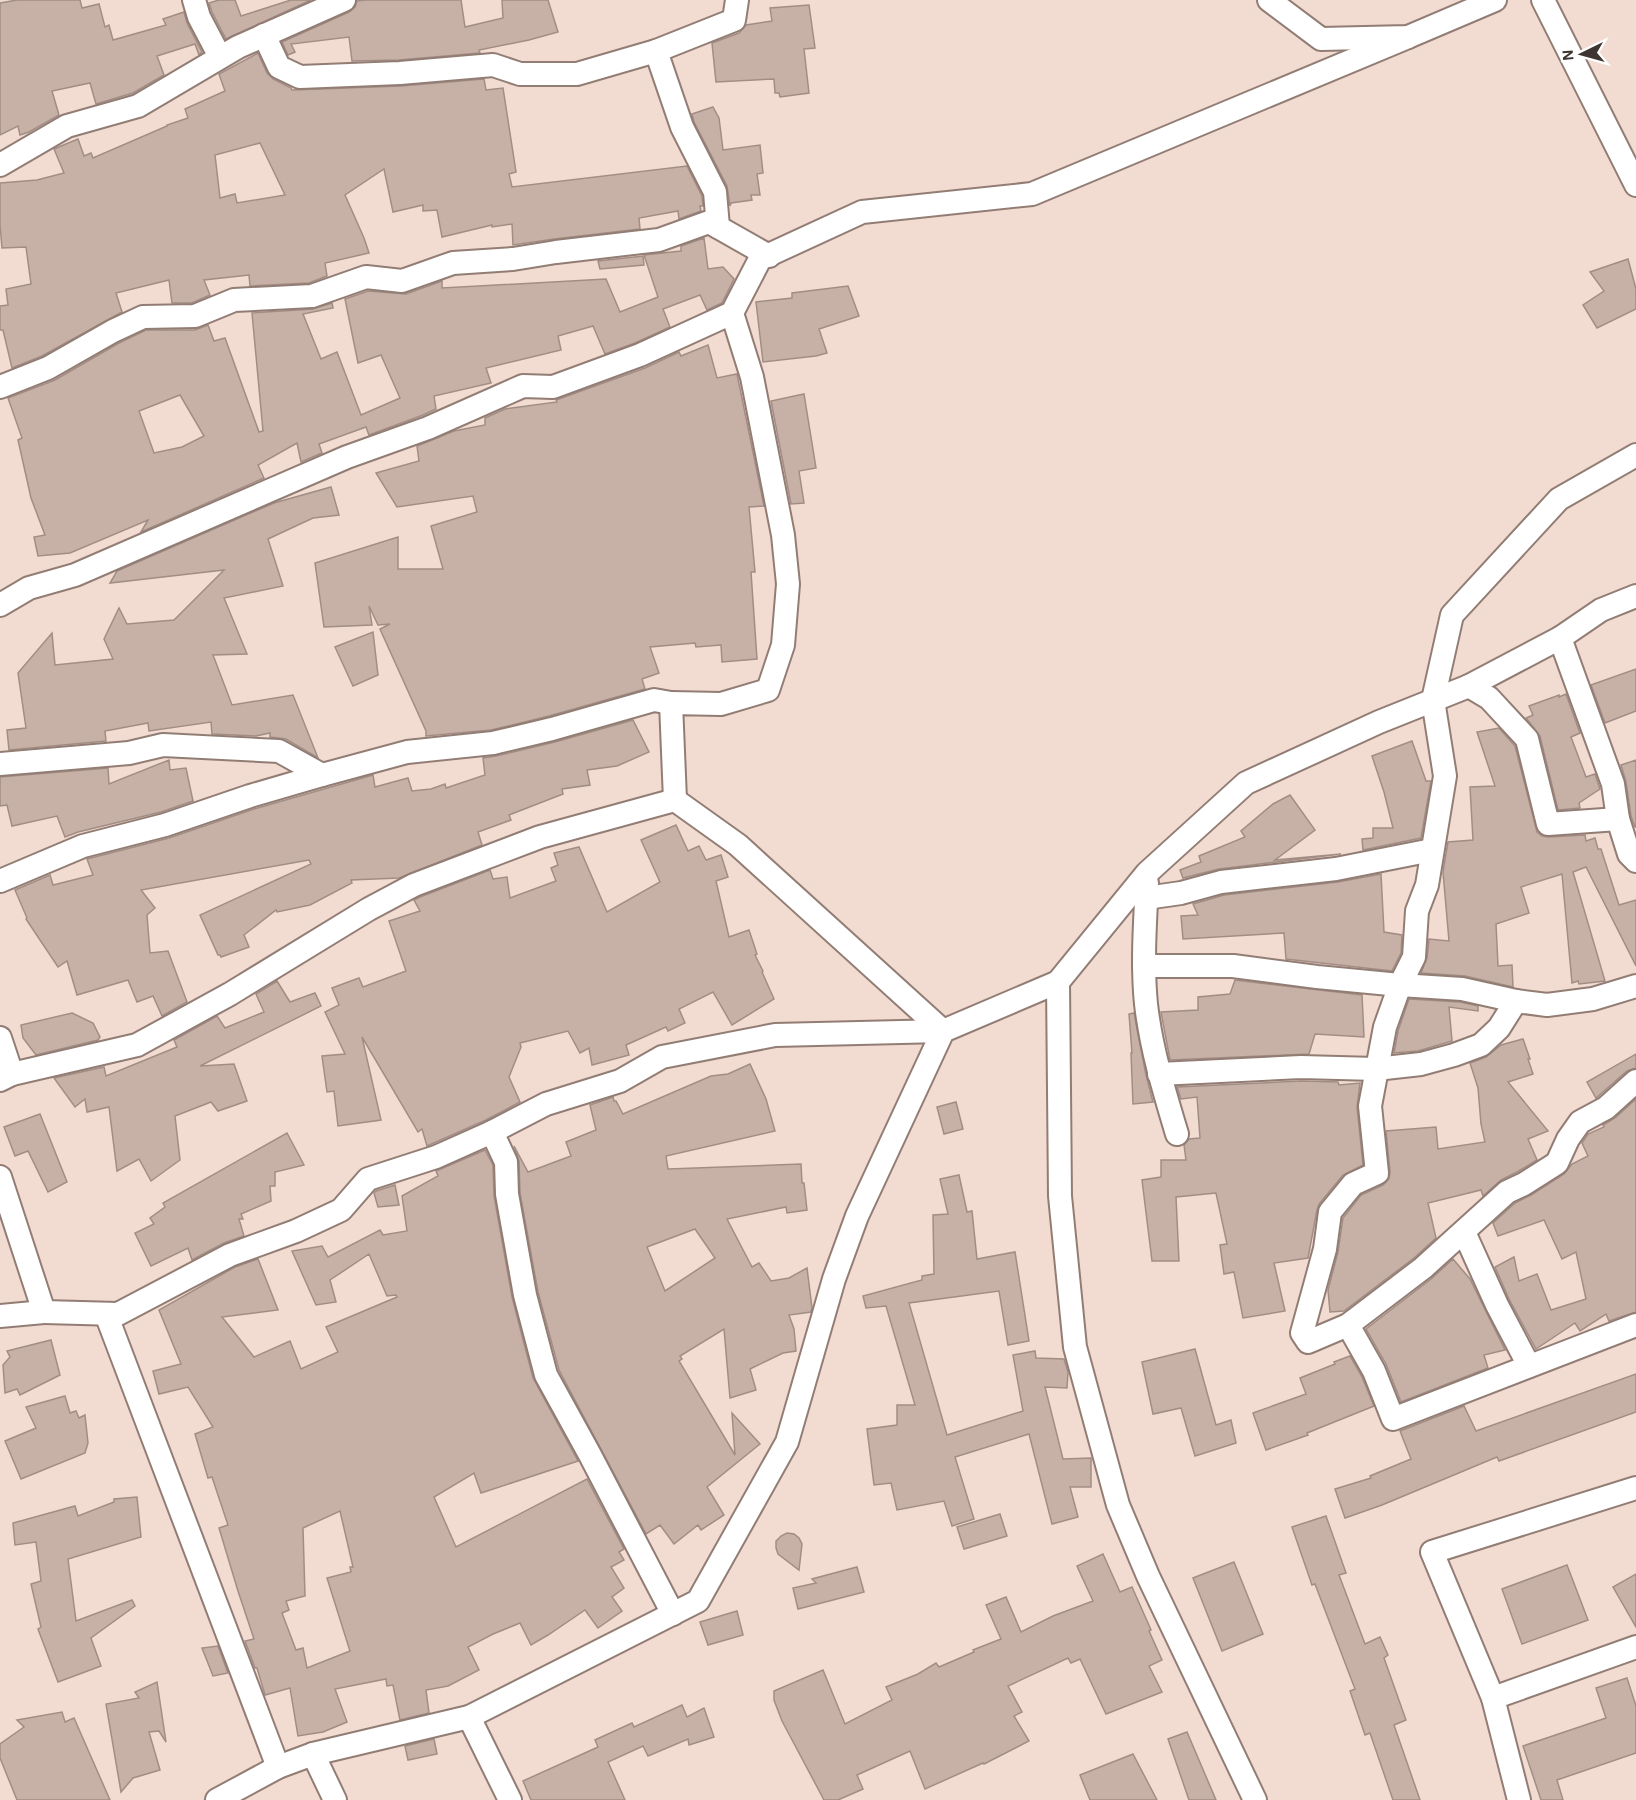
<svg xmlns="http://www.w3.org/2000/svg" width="1636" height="1800" viewBox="0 0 1636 1800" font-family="'Alegreya Sans',sans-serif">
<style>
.building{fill:#c7b1a7;stroke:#a28d84;stroke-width:1.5;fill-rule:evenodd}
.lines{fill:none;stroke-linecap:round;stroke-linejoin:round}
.minor-casing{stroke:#927d74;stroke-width:26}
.minor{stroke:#fff;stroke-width:22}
</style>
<rect width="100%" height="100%" fill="#f2dbd1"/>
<g class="building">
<path d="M17,0h63l2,8 17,-4 6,23 4,-2 4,15 53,-15 -3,-6 21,-7 3,11 15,29 -3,3 -4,-11 -38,12 7,19 -31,18 -37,11 -6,-21 -38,8 7,24 -30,17 -9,3 -2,-9 -18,9v-132z"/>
<path d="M219,0h16l6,16 50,-16h20l-85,39 -14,-27 -3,-9z"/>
<path d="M366,0h95l4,27 38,-9 -1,-18h46l10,32 -29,8 -50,10 1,3 -81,7 -47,1 -3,-24 -58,7 4,8 -7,3 -6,-13 67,-30 6,-5 2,-6z"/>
<path d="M809,5l6,43 -11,1 5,44 -29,4 -1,-4h-4l-1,-14 -58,3 -4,-39 27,-10 7,-8 26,-4 -2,-13z"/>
<path d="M258,53l9,20 6,6 18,9 1,2 109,-4 83,-7 2,11 17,-2 13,84 -7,2 3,13 175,-21 15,30 1,10h-3l1,5 -22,8 -1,-8 -39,7 1,11 -86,10 -41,6 -1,-21 -20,3v-2l-50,12 -5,-27 -14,1v-6l-30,7 -9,-43 -39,26 19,43 5,15 -44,10 2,13 -18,7 -59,3 -1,-11 -45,5 6,15 -18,8h-20l-3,-23 -53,13 6,19 -80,44 -30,12 -9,-38h-3v-24l8,-1 -2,-16 25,-5 -5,-37 -24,1 -2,-23v-42l37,-3 27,-7 -10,-24 24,-10 6,17 7,-3 2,5 74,-32v-1l21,-7 -3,-9 40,-18 -6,-17zM260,143l25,52 -48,8 -2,-9 -15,4 -5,-43z"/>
<path d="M713,107l6,11 4,32 37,-5 3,28 -6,1 3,21h-9l1,5 -21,3 -1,3 -3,-20 -33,-64 -2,-8z"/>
<path d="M704,238l4,31 15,-2 11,12 -12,24 -15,7 -7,-15 -37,14 7,18 -35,16 -30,11 -12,-28 -35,10 3,14 -75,18 5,15 -57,13 2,13 -13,6 -54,20 -3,-8 -47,17 3,9 -21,9 -4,-19 -39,22 6,13 -123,54 7,-12 -78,33 -32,3 -4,-19 11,-2 -14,-37 -13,-58 4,-2 -14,-40 47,-18 64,-37 27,-13h49l13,-5 6,16 11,-3 34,94 4,-1 -11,-118 61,-4 19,-6 1,5 -30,6 18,45 16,-7 24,63 39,-17 -19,-43 -23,8 -13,-64 23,-8 38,3 36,-13v7l164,-9 14,33 38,-15 -14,-42 37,-4v-5zM180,395l24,41 -22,11 -28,6 -15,-42z"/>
<path d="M643,256l1,9 -44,4 -2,-8z"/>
<path d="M1628,259l8,30v20l-39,19 -14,-23 21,-14 -14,-19z"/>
<path d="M848,286l11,30 -40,13 8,24 -11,3 -53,6 -7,-60 36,-4v-5z"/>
<path d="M708,345l9,33 20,-4 27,132 -15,1 6,65h-4l6,87 -35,3 -1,-17 -25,2 -1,-4 -45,4 9,26 -17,6 3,10 -96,27 -58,14 -65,6v-5l-46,-102 10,-5 -12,1 -9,-19 3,19 -48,2 -9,-64 83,-26v32h45l-12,-43 46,-14 -4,-16 -76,11 -21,-34 43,-12 -2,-15 37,-15 31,-6v-7l20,-9 52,-7 -1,-2 89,-32 34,-16 2,4z"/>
<path d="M804,394l12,74 -17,3 5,32 -13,1 -20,-103z"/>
<path d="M331,487l8,28 -26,3 -45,21 15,47 -59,12 23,56 -34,1 19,50 61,-10 25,63 -32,-19 -16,-2v-4l-14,3 -44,-2 -1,-12 -62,9 -1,-8 -43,8 1,10 -97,9 -2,-20 19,-2 -8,-55 34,-40 3,32 58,-6 -9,-20 15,-31 8,16 47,-4 50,-50 -114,13 7,-12 157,-68z"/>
<path d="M373,632l5,43 -25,11 -18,-39z"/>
<path d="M1636,669v42l-31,12 -14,-38z"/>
<path d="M1566,694l14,39 -9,4 15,40 9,-3 5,15 -21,14 1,5 -22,2 -18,-74 -14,-18 7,-3 -4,-9 30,-11v2z"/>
<path d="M633,720l16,32 -32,14 -30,4 3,15 -28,4 1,5 -54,21 2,5 -33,12 4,13 -83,33 -48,2 1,3 -42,22 -33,7 -1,-2 -32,25 5,12 -28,10 -1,-2h-2l-18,-40 111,-51 -2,-4 -168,30 14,18 -8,7 3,38 18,-2 19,51 -25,14 -9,-20 -16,6 -9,-22 -51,15 -10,-34 -9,6 -32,-48 1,-1 -12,-28 35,-15 3,10 40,-10 -6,-16 82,-21 85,-29 119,-34 2,12 33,-9 4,13 19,-2 14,-5 1,4 39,-13 -2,-17 13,-2 59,-14z"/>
<path d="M1499,728l16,18 22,86 5,4 6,1 37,-2 1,6 9,-3 3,11h3l18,56 17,-5v66l-50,-99 -13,5 32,109 -26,3 -1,-3 -6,2 -10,-109 -41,13 8,26 -33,11 2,42 14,-1 1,22 -48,-11 -44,-3 6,-15 2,-19 20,2 -6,-69 5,-30 25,-2 -3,-53 25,-1 -18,-54z"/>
<path d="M1412,741l14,40h5l-10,57 -58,12 -1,-11 11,-1v-10h20l-9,-36 -12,-36z"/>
<path d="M169,760l1,10 16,-2 7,33 -32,11 -83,20 -13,5 -8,-21 -45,10 -5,-21 -7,1v-29l108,-9 1,16z"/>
<path d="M1636,760v67h-1l-4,-11 -5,-34 -5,-17z"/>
<path d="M1290,795l25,35 -40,30 66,-6 -122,15 -36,9 -3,-8 21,-8 -2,-6 46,-19 -4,-6 32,-27z"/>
<path d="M676,825l12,26 11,-5 7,14 15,-5 7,22 -12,4 13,56 20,-7 8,24 -2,1 8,16 -1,1 12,27 -42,26 -19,-33 -34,17 6,14 -17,8 -2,-4 -40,18 3,10 -37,10 -3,-17 -9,5 -12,-22 -48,12 1,4 -12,30 11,25 -34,18 -59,26 -5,-17 -4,3 -56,-95 19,83 -43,6 -4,-35 -7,1 -5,-36 23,-2 -20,-42 14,-7 -7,-17 27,-10 4,9 43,-16 -17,-50 31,-10 -6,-11 6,-3 70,-27 3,9 14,-2 3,21 46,-17 -5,-13 7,-3 -4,-12 25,-6 28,65 53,-30 -19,-42z"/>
<path d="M1381,874l3,58 18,3 -1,18 -9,18 -106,-12 -2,-26 -101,6 -2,-23 17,-1 -5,-11 31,-9 114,-13z"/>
<path d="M1235,980l127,15 2,42 -49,-3 -6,20 -139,6 -9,-48 37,-2v-13l32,-3z"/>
<path d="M277,981l13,21 25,-9 6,13 -121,60 34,-2 13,37 -29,10 -7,-9 -36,14 5,44 -29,21 -12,-22 -22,12 -8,-64 -22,5 -2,-13 -10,8 -21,-29 50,-11 2,9 71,-29 -3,-7 43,-24 8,12 39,-16 -8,-18z"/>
<path d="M1409,999l51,3 18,4v5l-29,-4 3,34 -34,10 -24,2 4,-22z"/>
<path d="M72,1013l21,10 7,14 -2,3 -62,15 -13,-17 -2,-13z"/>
<path d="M1134,1013l12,62 7,27 -20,2 -2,-51h1l-3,-39z"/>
<path d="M1523,1039l7,20h-2l5,15 -25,8 40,49 -20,8 9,21 -20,12 -16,8 -18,16 -2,-6 -53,13 8,35 -22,20 -70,53 -14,1 -2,-22 10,-38 5,-34 18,-23 22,-10 6,-6 1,-7 -4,-41 50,-4 2,22 47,-7 -4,-18 -3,-36 -8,-25 16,-6 15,-12z"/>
<path d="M1636,1054v14l-9,3 -31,27 -9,-16z"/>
<path d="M750,1064l16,35 9,32 -109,25 2,13 133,-5 1,19h2l3,27 -20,3 -1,-6 -59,12 25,48 7,-4 12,18 18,-3 18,-10 5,40 -1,4 -22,3 5,14 2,22 -13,2 -33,16 6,21 -26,8 -6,-69 -44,27 2,3 -3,2 56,94 -3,-42 28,31 -53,43 17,28 -23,15 -3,-5 -24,19 -14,-19 -14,9 -87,-164 -21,-78 -18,-99 -1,-32 -5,-15 14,26 43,-16 -5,-14 30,-12 -6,-25 23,-8 1,4h2l7,13 88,-38 17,-2zM695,1229l20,29 -50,33 -18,-44z"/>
<path d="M1301,1081l37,1 1,3 21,-2 -3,24 6,58 -20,10 -24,29 -2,6 -9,48 -34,5 11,48 -42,7 -9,-46 -10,2 -4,-29 7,-1 -11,-51 -40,4 3,64h-27l-10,-81 19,-3v-17h25l-2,-15 5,-6 11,-1 -3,-41 -16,2 -4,-12z"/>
<path d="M1636,1099v213l-27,9 -3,-7 -26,17 -5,-8 -39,26 -27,-50 -14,-32 19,-10 5,24 18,-7 14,36 35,-11 -10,-47 -14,7 -18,-39 -46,16 -5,-13 22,-20 16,-8 33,-21 8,-10 16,-8 -6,-13 6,-9 16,-7 -1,-2 12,-7z"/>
<path d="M956,1102l7,27 -19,5 -7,-27z"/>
<path d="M40,1114l27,68 -19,10 -20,-41 -13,5 -11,-29z"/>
<path d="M287,1133l17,32 -29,7v14h-5l1,15 -30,13 2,5h-4l5,17 -20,7 -32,17 -4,-12 -37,18 -16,-33 19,-9 -4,-6 15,-11 -2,-4z"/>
<path d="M485,1150l8,15 1,31 18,101 21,81 45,83 -97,32 -7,-20 -40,24 22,50 131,-68 37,70 -5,3 5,8 -13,7 13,21 -12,9 10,14 -24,17 -13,-18 -37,25 -17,10 -11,-22 -27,11 -25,13 11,23 -31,16 -22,4 3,23 -29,7 -7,-35 -6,1 -1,-7 -51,10 12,33 -24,10 -25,4 -8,-48 -25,7 -8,-27h-2l-10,-27 9,-2 -16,-48 -19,-63 9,-3 -16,-48 -4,1 -13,-44 18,-7 -25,-40 -29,7 -6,-23 28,-7 -22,-54 76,-43 23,-8 20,51 -56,7 32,40 36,-16 11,28 37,-17 -12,-25 71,-30 -1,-2 -9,1 -18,-42 -39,26 6,22 -20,3 -24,-54 30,-5 6,11 52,-27 3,5 24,-4 -5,-35 36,-20 -2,-5zM340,1511l13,56h-3l1,5 -24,6 23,73 -43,17 -4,-20 -7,2 -14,-37 7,-3 -3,-9 19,-5 -2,-68z"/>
<path d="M959,1175l8,37 5,-1 5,48 38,-7 14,89 -21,4 -9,-54 -90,12 38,132 76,-24 -10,-56 22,-4 1,7 28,1 4,13 -1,16 -22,-1 18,72 28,-1v29h-21l8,30 -26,7 -23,-90 -74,23 19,62 -22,7 -8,-25 -47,9 -6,-27 -17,2 -7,-56 30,-4v-20h18l-29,-99 -20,2 -3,-12 59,-16v-4l12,-2 -1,-59 15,-1 -8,-35z"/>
<path d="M395,1185l4,20 -21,2 -4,-14 2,-2z"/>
<path d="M1453,1259l17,20 35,71 -21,5 4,13 -87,34 -15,-38 -20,-35 65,-50z"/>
<path d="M51,1340l9,35 -40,20 -3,-6 -12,4 -2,-28 7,-8 -3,-6z"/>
<path d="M1195,1349l21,76 15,-5 5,23 -41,13 -14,-48 -28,6 -11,-52z"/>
<path d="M1350,1356l12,21 12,29 -67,27 1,2 -42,15 -13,-37 53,-19 -6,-16 35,-14 -1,-2z"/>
<path d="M1636,1374v38l-137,49 -2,-4 -115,48 -37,13 -10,-29 36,-11 -1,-2 41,-17 -11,-28 64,-25 12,25z"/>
<path d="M65,1396l5,17 6,-2 3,7 6,-3 3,28 -3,10 -64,26 -16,-38 31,-13 -10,-21z"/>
<path d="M137,1497l4,40 -73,22 8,62 56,-21 3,6 -44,32 10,28 -43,16 -20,-53 3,-2 -10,-43 10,-3 -5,-39 -21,3 -2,-22 62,-17 3,10 36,-14v-3z"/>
<path d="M1000,1514l7,22 -43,13 -7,-22z"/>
<path d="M1326,1516l20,57 -7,2 26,69 15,-7 8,18 -4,3 22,62 -12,5 26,75h-27l-23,-67 -5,2 -15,-44 5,-2 -40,-105 -3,1 -20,-58z"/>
<path d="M787,1533l7,1 5,4 3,6 -3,26 -21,-16 -2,-6v-7l5,-5z"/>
<path d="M1103,1554l17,38 12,-5 19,43 -2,1 13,29 -13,6 13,26 -56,22 -26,-55 -9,4 -3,-5 -60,28 14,26 -8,4 15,25 -45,23 -1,-1 -58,26 -15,-38 -53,24 6,14 -25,11h-14l-42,-79 -8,-21v-9l49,-21 22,54 47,-24 -6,-13 32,-13 18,-11 3,4 35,-15 -1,-2 28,-11 -15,-34 20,-8 15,35 32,-16 40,-15 -16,-35z"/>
<path d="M1234,1562l29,72 -41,17 -29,-73z"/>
<path d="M1567,1565l21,55 -66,24 -20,-55z"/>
<path d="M857,1567l7,25 -66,17 -5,-21 23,-5 -4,-4z"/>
<path d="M1636,1574v53l-23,-40z"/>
<path d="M737,1611l6,24 -35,10 -8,-23z"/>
<path d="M218,1646l10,27 -15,3 -11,-28z"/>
<path d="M1627,1678l9,28v47l-79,27 6,20h-22l-18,-54 83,-28 -10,-30z"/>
<path d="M157,1682l9,60 -7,-11 -10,1 11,38 -27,8 -12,14 -15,-88 33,-6 -4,-6z"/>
<path d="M682,1705l5,12 17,-9 10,29 -25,8 -1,-6 -40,17 -5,-10 -35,16 17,38h-94l-8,-19 75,-34 -3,-7 37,-17 2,4z"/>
<path d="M62,1712l3,10 9,-4 36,82h-93l-17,-42v-14l24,-17 -7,-7z"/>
<path d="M1187,1732l29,68h-27l-21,-61z"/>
<path d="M434,1739l3,15 -29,6 -3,-14z"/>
<path d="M1133,1754l24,46h-67l-10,-25z"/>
</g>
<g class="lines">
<defs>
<g id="minor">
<path d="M194,0l5,17 21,40"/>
<path d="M1269,0l52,39 87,-2 87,-37"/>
<path d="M1543,0l93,185"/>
<path d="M264,35l15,32 21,10 100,-4 93,-8 27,9h57l79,-23 78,-31 3,-20"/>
<path d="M656,51l26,76 33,65 3,35"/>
<path d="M0,165l67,-39 71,-20 100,-59 106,-47"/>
<path d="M0,387l48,-19 65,-37 30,-14 52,-1 39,-16 78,-4 54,-19 36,4 51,-18 60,-4 43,-7 103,-12 50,-18 60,34"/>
<path d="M1636,455l-77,44 -107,116 -19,85 12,76 -18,109 -10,26 -3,46 -14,28 -15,42 -15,79 7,67 -24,11 -23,28 -5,37 -23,84 6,9 40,-17 75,-57 84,-76 17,-8 33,-21 11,-24 12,-17 26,-14 30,-27"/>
<path d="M0,605l29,-17 46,-13 272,-118 81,-29 95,-42 30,1 87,-32 92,-42 28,-54 102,-47 170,-18 376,-157"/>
<path d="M1560,638l53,146 5,35 11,35 7,7"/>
<path d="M1469,686l20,12 38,41 21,85 70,-5"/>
<path d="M0,764l129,-11 34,-8 116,6 43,24"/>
<path d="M675,800l-4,-97 50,1 47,-14 15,-45 5,-61 -5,-49 -31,-158 -20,-64"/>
<path d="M675,800l63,45 205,186"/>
<path d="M0,881l83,-35 82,-21 85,-29 72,-21 85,-23 86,-9 59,-14 102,-29 17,3"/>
<path d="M1147,883c-2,40 -5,81 -1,121 5,44 18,87 31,130"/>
<path d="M1146,898l35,-5 40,-11 115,-13 96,-19"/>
<path d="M1144,966h89l84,11 83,8 62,4 54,12"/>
<path d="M1058,982l2,214 15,151 43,158 30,71 107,224"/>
<path d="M0,1038l12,36"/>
<path d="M1159,1074l142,-7 75,2 45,-5 33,-9 27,-10 18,-17 17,-27 31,4 46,-6 43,-13"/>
<path d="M0,1080l12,-6 125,-29 93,-51 139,-85 45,-24 126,-48 135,-37"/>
<path d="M492,1132l14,30 1,32 18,101 21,80 44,80 83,159"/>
<path d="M0,1177l44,135 74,2 112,-59 66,-24 45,-21 27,-31 68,-22 56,-25 54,-28 74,-23 42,-24 113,-22 168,-4"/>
<path d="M1464,1232l33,73 32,61"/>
<path d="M106,1314l172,453"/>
<path d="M0,1316l44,-4"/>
<path d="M1348,1325l26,46 19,48 243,-94"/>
<path d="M1493,1698l143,-51"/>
<path d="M469,1717l41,83"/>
<path d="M313,1754l22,46"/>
<path d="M217,1800l61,-33 35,-13 156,-37 229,-116 89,-159 47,-163 23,-63 86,-185 115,-49 89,-109 99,-90 133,-61 90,-36 91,-48 41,-28 35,-14"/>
<path d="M1519,1800l-26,-102 -61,-146 204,-64"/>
</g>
</defs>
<use href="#minor" class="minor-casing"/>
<use href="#minor" class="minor"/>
</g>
<g transform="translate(1582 54) rotate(265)" stroke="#ffffff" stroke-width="4.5" paint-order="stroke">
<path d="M0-4.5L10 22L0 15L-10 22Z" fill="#3e3531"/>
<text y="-9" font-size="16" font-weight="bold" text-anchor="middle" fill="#3e3531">N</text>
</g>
</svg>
